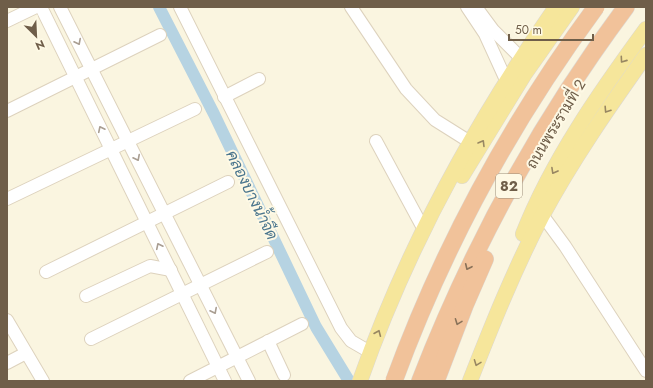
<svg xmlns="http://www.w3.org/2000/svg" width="653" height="388" viewBox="0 0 653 388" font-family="Jost,Sarabun,sans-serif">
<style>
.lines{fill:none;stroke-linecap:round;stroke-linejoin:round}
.canal{stroke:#b6d3e2;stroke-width:12}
.minor-casing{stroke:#ddd2bd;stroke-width:14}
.major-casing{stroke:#dcd8d3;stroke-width:16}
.highway-casing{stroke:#dcd8d3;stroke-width:18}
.minor{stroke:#fff;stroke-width:12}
.major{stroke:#f6e69b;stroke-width:15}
.highway{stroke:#f1c29a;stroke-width:17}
.highway-bridge-casing{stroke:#dcd8d3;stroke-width:18;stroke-linecap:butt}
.highway-bridge{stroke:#f1c29a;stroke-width:17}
.oneway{stroke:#a99e92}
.oneway2{stroke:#988762}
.oneway3{stroke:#897259}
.labels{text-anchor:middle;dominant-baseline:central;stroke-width:4;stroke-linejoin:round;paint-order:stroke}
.shield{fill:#fef9e5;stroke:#9a8c78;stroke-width:1}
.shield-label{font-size:14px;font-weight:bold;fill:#6f5e49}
.street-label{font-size:15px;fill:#6f5e49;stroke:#fef9e5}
.water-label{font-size:16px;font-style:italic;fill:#4b768e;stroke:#fef9e5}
</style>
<rect width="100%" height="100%" fill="#faf5e0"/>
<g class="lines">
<path class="canal" d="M159,7l55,107 102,213 33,54"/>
<defs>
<g id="minor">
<path d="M41,7l184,374"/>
<path d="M60,7l189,374"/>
<path d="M180,7l161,321 10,13 19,11"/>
<path d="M351,7l55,82 29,31 35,22"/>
<path d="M467,7l18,27 21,46"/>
<path d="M476,7l17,23 28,28"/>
<path d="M7,21l29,-14"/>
<path d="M224,97l35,-18"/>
<path d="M7,111l153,-76"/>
<path d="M376,141l47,87"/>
<path d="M7,199l188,-90"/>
<path d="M543,216l22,30 81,125"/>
<path d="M46,272l182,-90"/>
<path d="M86,296l64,-30 21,4"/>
<path d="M7,320l36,61"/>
<path d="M91,339l176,-87"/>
<path d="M268,341l16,34"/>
<path d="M7,363l19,-10"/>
<path d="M190,381l112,-57"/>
</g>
<g id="major">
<path d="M462,176l62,-101 48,-68"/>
<path d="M523,234c29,-74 77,-142 123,-205"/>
<path d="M360,381c47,-134 115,-258 196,-374"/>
<path d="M470,381c22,-56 44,-111 72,-165 30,-56 67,-109 104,-161"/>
</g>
<g id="highway">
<path d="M420,381c52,-134 120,-259 206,-374"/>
<path d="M436,381l29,-76 20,-46"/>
</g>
</defs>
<use href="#minor" class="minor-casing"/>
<use href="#major" class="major-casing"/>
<use href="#highway" class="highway-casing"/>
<use href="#minor" class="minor"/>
<use href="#major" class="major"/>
<use href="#highway" class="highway"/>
<defs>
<path id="highway-bridge" d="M394,381c49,-134 117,-259 202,-374"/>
</defs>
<use href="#highway-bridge" class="highway-bridge-casing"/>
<use href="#highway-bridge" class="highway-bridge"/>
</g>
<defs><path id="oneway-chevron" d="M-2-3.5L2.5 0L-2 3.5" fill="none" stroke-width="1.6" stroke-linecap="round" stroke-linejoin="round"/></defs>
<g class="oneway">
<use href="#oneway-chevron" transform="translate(78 42) rotate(63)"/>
<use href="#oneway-chevron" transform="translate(101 129) rotate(-116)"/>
<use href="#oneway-chevron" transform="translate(137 158) rotate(63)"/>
<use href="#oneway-chevron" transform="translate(159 246) rotate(-116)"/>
<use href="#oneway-chevron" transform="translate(214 311) rotate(63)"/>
</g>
<g class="oneway2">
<use href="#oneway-chevron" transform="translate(623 60) rotate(125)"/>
<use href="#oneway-chevron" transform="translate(607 110) rotate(123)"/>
<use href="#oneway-chevron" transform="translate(482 143) rotate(-59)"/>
<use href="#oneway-chevron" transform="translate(554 171) rotate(119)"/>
<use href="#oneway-chevron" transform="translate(378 333) rotate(-67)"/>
<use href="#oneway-chevron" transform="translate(477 363) rotate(111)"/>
</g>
<g class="oneway3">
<use href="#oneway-chevron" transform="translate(468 267) rotate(115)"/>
<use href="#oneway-chevron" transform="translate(458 322) rotate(111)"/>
</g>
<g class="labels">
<rect class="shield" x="496" y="174" width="26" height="24" rx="3"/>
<g class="shield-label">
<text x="509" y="186">82</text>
</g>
<g class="street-label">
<text transform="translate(556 124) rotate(-59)">ถนนพระรามที่ 2</text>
</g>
<g class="water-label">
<text transform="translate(252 195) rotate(64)">คลองบางน้ำจืด</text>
</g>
</g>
<rect width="653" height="388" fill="none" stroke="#6f5e49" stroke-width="16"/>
<g transform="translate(36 36) rotate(156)" stroke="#fef9e5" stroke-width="3" paint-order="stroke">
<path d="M0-3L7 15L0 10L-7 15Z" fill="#6f5e49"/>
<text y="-6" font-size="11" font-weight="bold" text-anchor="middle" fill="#6f5e49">N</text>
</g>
<path d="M509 34v6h84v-6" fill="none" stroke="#6f5e49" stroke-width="2"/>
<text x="515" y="34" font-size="12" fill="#6f5e49" stroke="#fef9e5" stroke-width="3" paint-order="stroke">50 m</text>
</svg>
